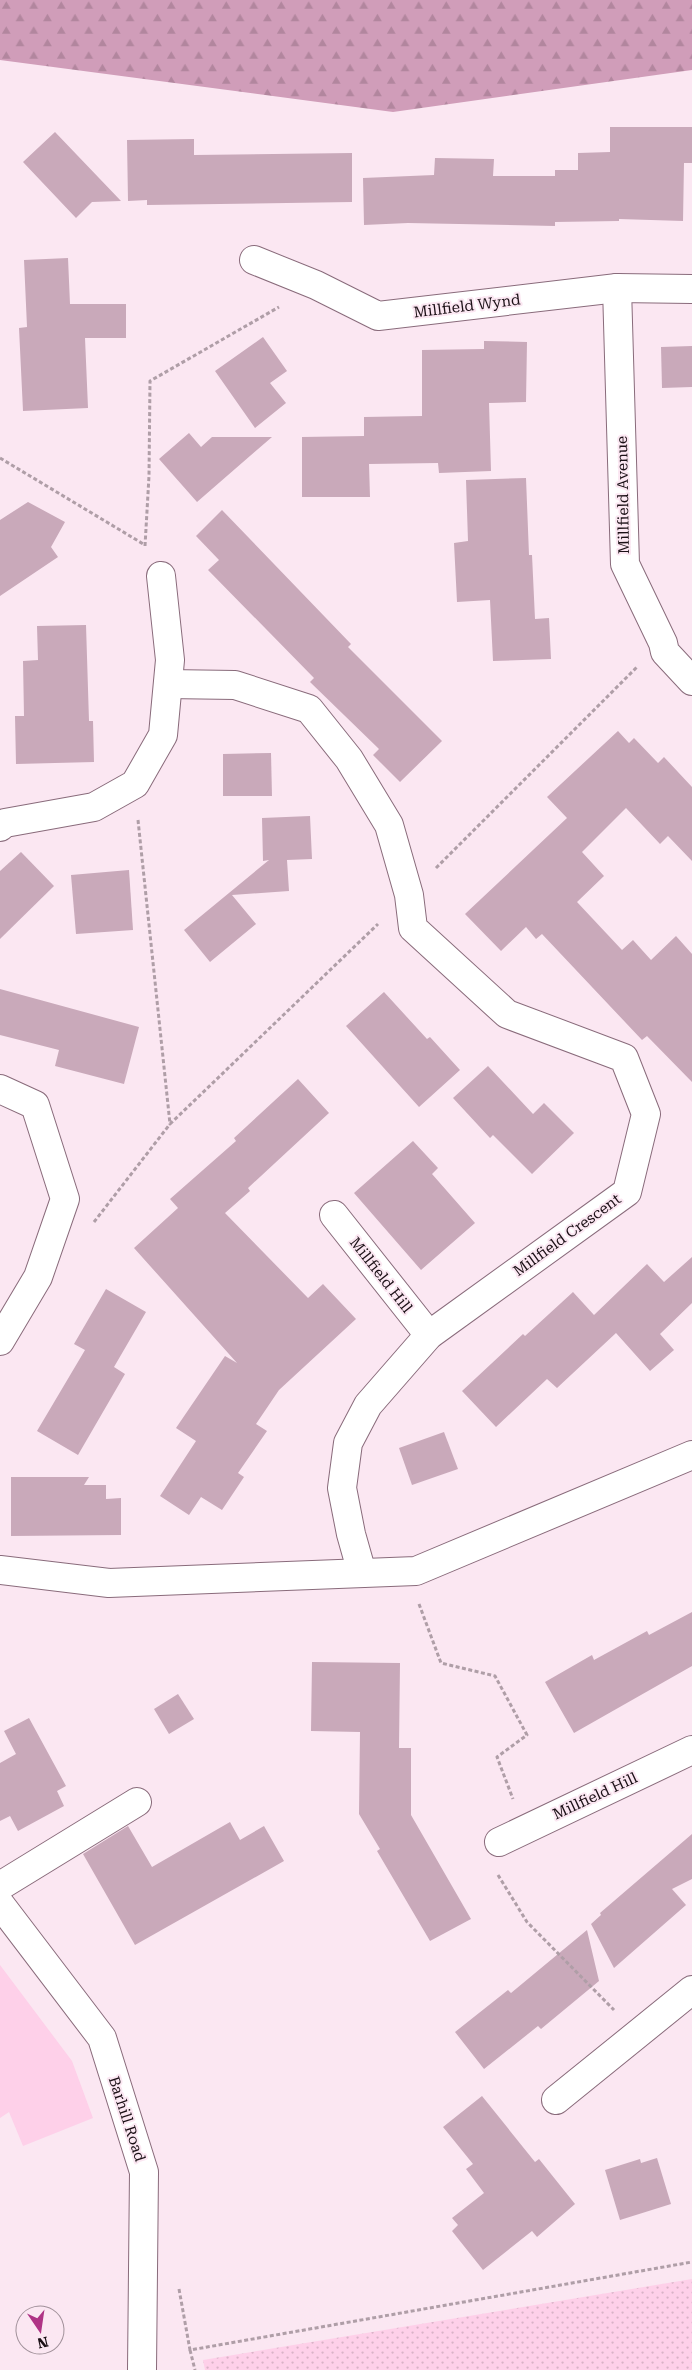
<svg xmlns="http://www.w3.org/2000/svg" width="692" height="2370" viewBox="0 0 692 2370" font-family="'Roboto Serif',serif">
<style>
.grass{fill:url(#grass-dots)}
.forest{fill:url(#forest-firs)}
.garden{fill:#fed0e9}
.building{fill:#c9a9ba}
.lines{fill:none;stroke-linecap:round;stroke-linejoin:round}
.minor-casing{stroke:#896b7b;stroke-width:30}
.path{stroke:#af9ea7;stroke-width:3;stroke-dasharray:4 2.5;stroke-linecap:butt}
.minor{stroke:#fff;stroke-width:28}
.labels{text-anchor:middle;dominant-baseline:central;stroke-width:4;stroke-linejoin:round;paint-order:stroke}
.street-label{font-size:15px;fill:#1b1016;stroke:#fbe7f2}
</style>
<defs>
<pattern id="grass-dots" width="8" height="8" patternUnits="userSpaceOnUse" patternTransform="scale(1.25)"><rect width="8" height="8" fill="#fed0e9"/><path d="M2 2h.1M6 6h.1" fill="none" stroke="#d9b2c7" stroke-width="1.8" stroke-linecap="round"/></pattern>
<pattern id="forest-firs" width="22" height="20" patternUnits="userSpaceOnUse" patternTransform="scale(1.25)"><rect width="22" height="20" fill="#d09db9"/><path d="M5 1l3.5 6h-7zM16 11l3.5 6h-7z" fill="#b2869e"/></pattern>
</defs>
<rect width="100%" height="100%" fill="#fbe7f2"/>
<path class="grass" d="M692,2279v91h-487l-2,-10z"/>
<path class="forest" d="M0,0h692v70l-299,42 -393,-52z"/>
<path class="garden" d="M0,1965l72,96 21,57 -70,28 -14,-34 -9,6z"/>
<g class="building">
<path d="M610,127h82v36h-8l-1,58 -64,-2v2l-64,1v4l-147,-3 -44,2 -1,-47 71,-3 1,-17 59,1 -1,17h62v-6h23v-17l32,-1z"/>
<path d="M55,132l66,69 -29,1 -16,16 -53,-56z"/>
<path d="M194,139v16l158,-2v49l-205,3v-5l-19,1 -1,-61z"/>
<path d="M68,258l2,46h56v34h-41l3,70 -65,3 -4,-83 8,-1 -3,-67z"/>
<path d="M263,337l24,34 -17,12 16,20 -31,25 -40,-57z"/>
<path d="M484,341l43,1 -1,60 -37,1 2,68 -52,2 -1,-10 -69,1 1,33h-68v-60l62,-1v-19l58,-1v-66l62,-1z"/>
<path d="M692,346v41l-30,1 -1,-41z"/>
<path d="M189,433l12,14 11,-10h60l-75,65 -38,-43z"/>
<path d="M526,478l3,77h3l3,64 14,-1 2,41 -58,2 -3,-61 -33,2 -3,-59 14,-2 -2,-61z"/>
<path d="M28,502l37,20 -14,25 7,10 -58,39v-76z"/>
<path d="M222,510l129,134 -3,3 94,94 -42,41 -27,-27 6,-6 -69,-67 4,-4 -106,-108 11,-10 -23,-24z"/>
<path d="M86,625l3,96h4l1,41 -78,2 -1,-48h9l-1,-55 15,-1 -1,-34z"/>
<path d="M618,731l11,12 5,-5 24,25 6,-6 28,30v74l-24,-25 -8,8 -34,-36 -44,44 22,24 -27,26 45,48 11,-10 18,20 25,-24 16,18v128l-45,-46 -5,4 -100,-106 -6,5 -10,-12 -25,24 -36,-37 102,-96 -20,-21z"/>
<path d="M271,753l1,43h-49v-42z"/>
<path d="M310,816l2,43 -25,1 2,31 -57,4 24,29 -46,38 -26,-32 85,-70 -6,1 -1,-43z"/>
<path d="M21,852l33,34 -54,53v-68z"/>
<path d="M129,870l4,60 -57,4 -5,-59z"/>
<path d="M0,989l139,38 -15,57 -69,-18 4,-16 -59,-15z"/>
<path d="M384,992l43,47 3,-2 30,33 -41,37 -73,-81z"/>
<path d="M488,1066l45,48 11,-11 30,30 -42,41 -39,-39 -3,3 -37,-40z"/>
<path d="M298,1079l31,34 -81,75 2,3 -25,22 83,85 15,-14 33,35 -77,71 -23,34 11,7 -29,42 6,4 -22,33 -21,-13 -12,18 -29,-19 36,-55 -20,-13 49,-72 12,7 -103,-115 44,-40 -8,-9 66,-58 -2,-3z"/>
<path d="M413,1141l25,27 -6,6 43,49 -54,47 -67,-77z"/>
<path d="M692,1257v46l-32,31 14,16 -24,21 -34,-38 -59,55 -10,-9 -51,48 -34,-36 61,-57 2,2 48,-44 21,23 53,-51 17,18z"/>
<path d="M106,1289l40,23 -32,55 11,7 -47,81 -41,-24 48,-81 -11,-6z"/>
<path d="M444,1432l14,37 -46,16 -13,-37z"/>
<path d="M11,1477h78l-5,8h22v14l15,-1v37l-110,1z"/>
<path d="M692,1612v54l-118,67 -29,-51 47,-27 2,5 53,-29 2,4z"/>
<path d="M312,1662l88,1 -1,85h12v67l60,104 -41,22 -53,-90 3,-2 -21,-35 1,-82 -49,-1z"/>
<path d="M178,1694l16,25 -25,15 -15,-25z"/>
<path d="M29,1718l37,68 -9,5 7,15 -46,25 -8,-15 -10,5v-58l16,-9 -12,-23z"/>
<path d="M230,1822l10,18 24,-14 20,35 -149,84 -52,-91 45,-28 24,41z"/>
<path d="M692,1834v45l-20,10 14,16 -72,63 -23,-44 10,-9 -1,-2z"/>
<path d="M587,1930l12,51 -58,48 -3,-3 -54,43 -29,-37 53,-42 3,3z"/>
<path d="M482,2096l53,66 4,-3 36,45 -38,33 -5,-6 -49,39 -31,-39 6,-6 -6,-7 32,-25 -18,-24 7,-5 -30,-37z"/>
<path d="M657,2158l14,46 -51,16 -15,-50 35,-11 1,4z"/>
</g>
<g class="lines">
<defs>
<g id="minor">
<path d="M254,260l62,25 62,31 239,-28 75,1"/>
<path d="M617,288l8,276 38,79 2,9 27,29"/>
<path d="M168,684l67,1 74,24 40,50 40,66 20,70 4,33 94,86 117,44 22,56 -19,78 -198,143 -61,70 -20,38 -6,45 9,46 11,39"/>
<path d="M0,827l5,-4 89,-16 41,-23 28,-49 7,-75 -9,-84"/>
<path d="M0,1089l35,16 30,94 -27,78 -38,64"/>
<path d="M334,1215l95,120"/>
<path d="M0,1570l109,13 307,-12 276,-116"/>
<path d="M499,1842l193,-92"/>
<path d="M0,1886l137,-84"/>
<path d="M0,1904l102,134 42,134 -2,198"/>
<path d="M556,2100l136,-110"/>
</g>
</defs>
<use href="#minor" class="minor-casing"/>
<g class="path">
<path d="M0,458l145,87"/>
<path d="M145,546l4,-70 1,-95 129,-74"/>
<path d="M138,820l32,304 208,-200"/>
<path d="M436,868l201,-201"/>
<path d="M94,1222l76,-98"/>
<path d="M419,1604l22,59 54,13 32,59 -30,22 16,42"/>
<path d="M498,1875l29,47 87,88"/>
<path d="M179,2289l11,61 502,-88"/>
<path d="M190,2350l5,20"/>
</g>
<use href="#minor" class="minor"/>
</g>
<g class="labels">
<g class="street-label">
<text transform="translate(467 306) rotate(-7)">Millfield Wynd</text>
<text transform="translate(623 495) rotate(-91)">Millfield Avenue</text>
<text transform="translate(567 1235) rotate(-36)">Millfield Crescent</text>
<text transform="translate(381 1275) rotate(52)">Millfield Hill</text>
<text transform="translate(595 1796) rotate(-25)">Millfield Hill</text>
<text transform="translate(127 2119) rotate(72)">Barhill Road</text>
</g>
</g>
<g transform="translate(40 2330) rotate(167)"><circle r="24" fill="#fbe7f2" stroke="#a1919a"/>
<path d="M0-4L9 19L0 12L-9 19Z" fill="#af3385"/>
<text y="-8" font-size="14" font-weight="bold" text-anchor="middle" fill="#1b1016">N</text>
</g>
</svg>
